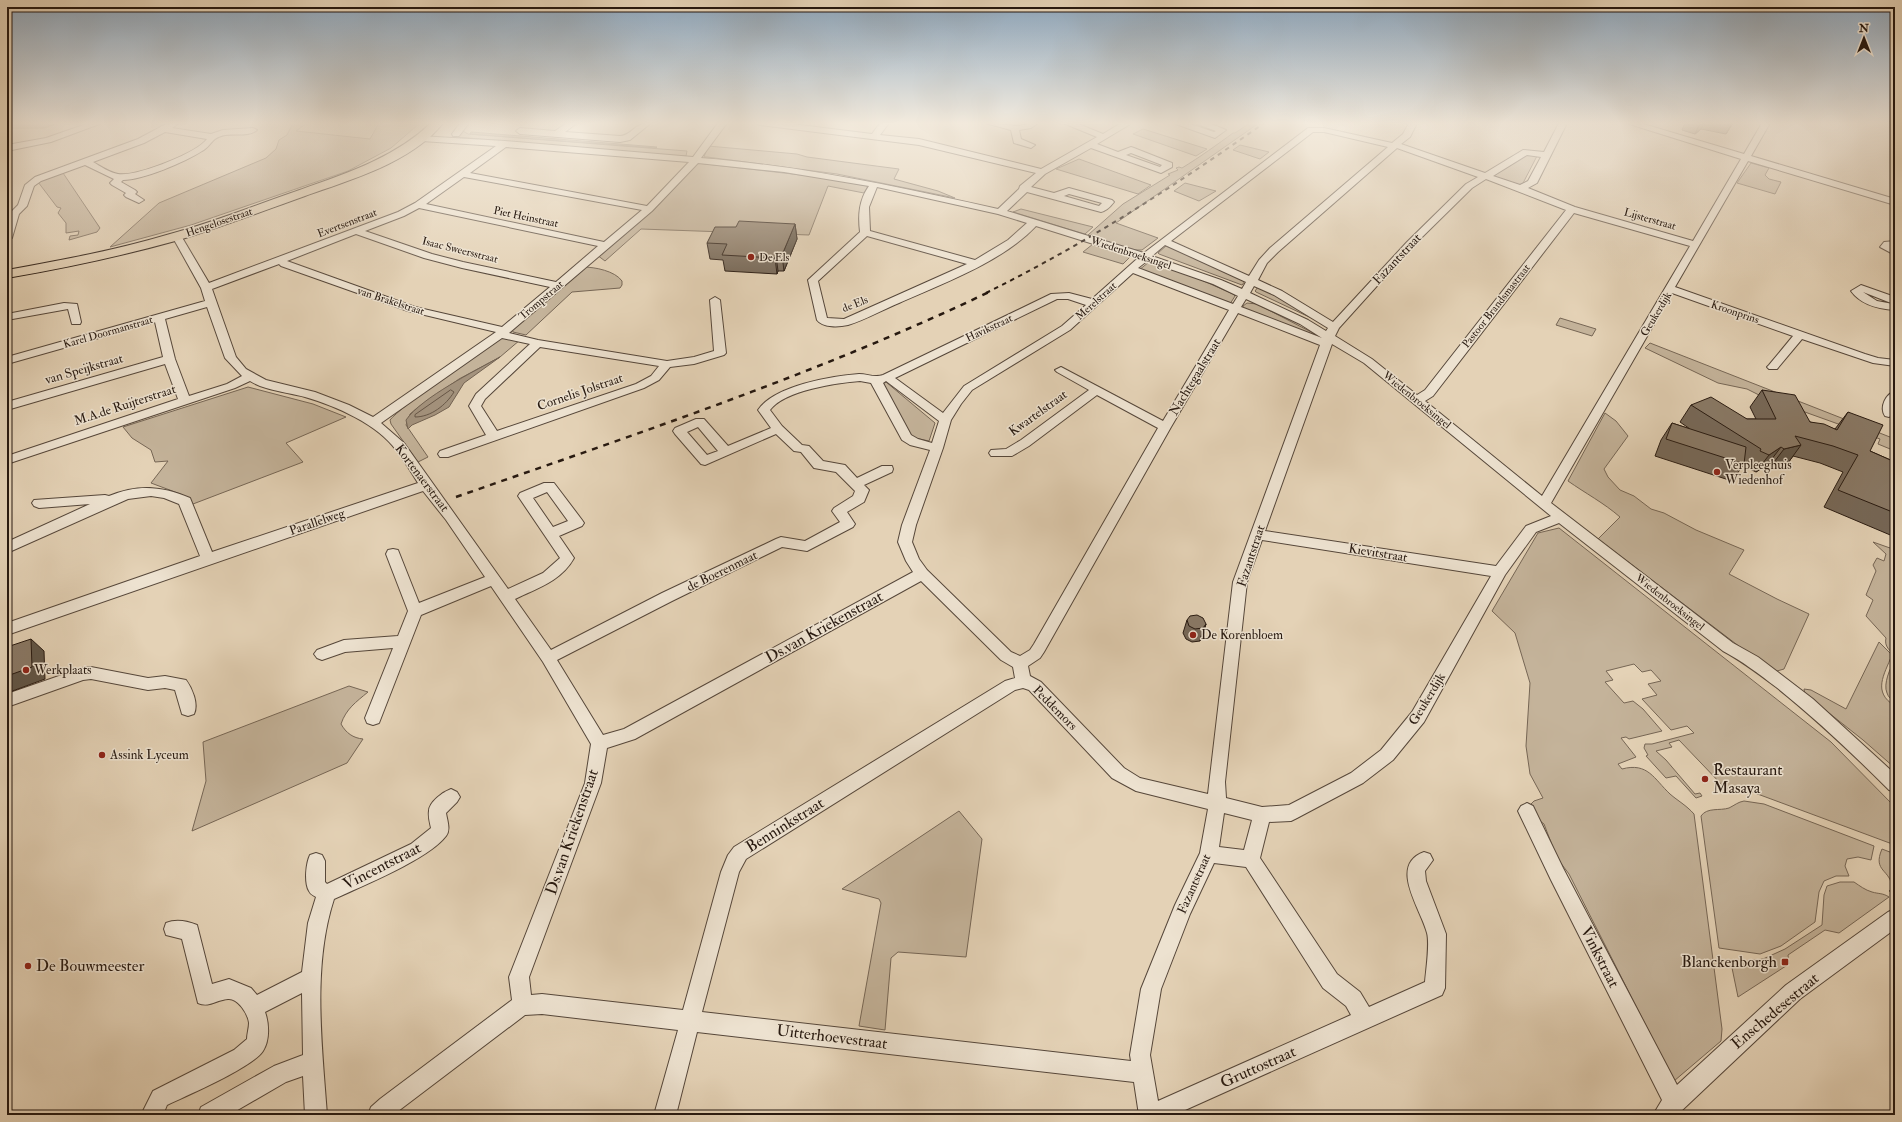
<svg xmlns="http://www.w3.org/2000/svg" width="1902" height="1122" viewBox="0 0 1902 1122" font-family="'IM FELL Double Pica',serif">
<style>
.green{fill:#c4b39a;stroke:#766655}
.water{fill:#a4937e;stroke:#726252}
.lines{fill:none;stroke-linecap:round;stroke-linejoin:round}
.shore{stroke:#665647;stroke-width:1}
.minor-casing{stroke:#56473a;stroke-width:2}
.major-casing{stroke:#271910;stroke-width:2}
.minor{fill:#ede2d0;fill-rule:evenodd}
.major{fill:#e4d2b6;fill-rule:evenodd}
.rail-far1{stroke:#271910;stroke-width:2;stroke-dasharray:4.5 4.5;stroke-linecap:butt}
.rail{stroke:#271910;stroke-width:2.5;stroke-dasharray:6 6;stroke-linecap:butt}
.wall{fill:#766858;stroke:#271910}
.shaded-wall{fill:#605547;stroke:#271910}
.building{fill:#897966;stroke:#271910}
.poi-dot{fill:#8f2418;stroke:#ede2d0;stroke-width:1.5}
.labels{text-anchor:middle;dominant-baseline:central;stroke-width:3;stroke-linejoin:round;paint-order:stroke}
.far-street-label{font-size:11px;fill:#271910;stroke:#ede2d0}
.far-poi-label{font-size:11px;fill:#271910;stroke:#ede2d0;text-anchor:start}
.street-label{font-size:13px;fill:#271910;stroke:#ede2d0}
.poi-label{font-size:13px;fill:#271910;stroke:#ede2d0;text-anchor:start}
.near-street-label{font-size:16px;fill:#271910;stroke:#ede2d0}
.near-poi-label{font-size:16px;fill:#271910;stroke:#ede2d0;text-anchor:start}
</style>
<rect width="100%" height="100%" fill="#e4d2b6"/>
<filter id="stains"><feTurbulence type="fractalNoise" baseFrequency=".005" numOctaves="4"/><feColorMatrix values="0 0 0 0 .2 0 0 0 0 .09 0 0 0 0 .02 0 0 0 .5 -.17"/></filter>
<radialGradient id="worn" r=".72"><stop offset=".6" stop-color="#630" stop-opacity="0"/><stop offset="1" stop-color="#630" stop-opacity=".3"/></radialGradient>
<g class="green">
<path d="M7,123h51l-14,5h-37z"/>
<path d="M293,123h14l-11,8 74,8 9,-16h41l-29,25 -43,23 -157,54 -81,22 49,-44 107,-45 10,-9 3,-9 8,-5z"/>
<path d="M1250,123h9l-143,100 42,15 -16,12h-9l-45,-15 35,-31 47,-29 -2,-1 10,-4 -2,-2 3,-1 3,1c18,-11 36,-24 51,-35h2z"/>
<path d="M1143,129l64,20 -11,7 -63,-22z"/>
<path d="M463,131l5,3 219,17 -1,5h-5l-225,-19z"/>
<path d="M1240,145l29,7 -9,7 -27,-9z"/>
<path d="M708,146l89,8 10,3 92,12 -5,10 44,12 17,7 -118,-24 -130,-17h-3z"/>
<path d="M1527,155l10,1 -16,31 -31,-11z"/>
<path d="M1079,159l72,26 -13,9 -82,-25z"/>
<path d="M697,163l121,14 50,9 -4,7 -36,-7 -19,49 -168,-6 -36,32 -8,-6 75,-64z"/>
<path d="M1751,163l18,5 -4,7 4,4 12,3 -6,12 -38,-11z"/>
<path d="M61,170l39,58 -3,4 -28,8 1,-4 8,-1 1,-4 -13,2v-10l-8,-10 3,-5 -4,-1 -19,-25z"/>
<path d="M1185,183l31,8 -17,10 -25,-10z"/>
<path d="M1021,209l72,18 -8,7 -7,-2 -65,-20z"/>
<path d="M1093,244l38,12 -8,8 -40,-12z"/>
<path d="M1167,245l79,35 -4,5 -83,-31 -1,-1z"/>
<path d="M1149,262l48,16 36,16 2,2 -5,8 -91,-34z"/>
<path d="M583,267c12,0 32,4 39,14v4l-2,3 -48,4 -46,43 -13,-3 -1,-3z"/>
<path d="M1258,287h2l62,36 -66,-31 -1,-1z"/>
<path d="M1247,303l10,1 58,30 1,2 -73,-28v-2z"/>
<path d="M1560,318l36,11 -4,7 -36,-11z"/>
<path d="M502,338l18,2 -20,17 -41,22 -42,29 -7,6 -4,11 22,32 -10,5 -27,-38 -1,-4c8,-11 102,-80 112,-82z"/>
<path d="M1650,343l245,96v12l-17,-7 2,-5 -117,-42 -16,-8 -29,-6 -73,-35z"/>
<path d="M886,382l49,41 -6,18 -19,-4 -27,-53z"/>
<path d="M248,387l65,17 33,13 -60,26 17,19 -110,42 -10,-9 -32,-12 17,-22 -13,1 -4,-12 -19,-12 -9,-11z"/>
<path d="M1605,413l11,8 12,15 -24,33 4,8 12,13 14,6 17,13 13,4 32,17 48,20 -15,24 48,25 32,15 -25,55 -7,2 -8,-2 -171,-130 22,-22c-16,-14 -35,-24 -52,-36z"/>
<path d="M1559,528l272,214 64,65v38l-159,-59 -13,4 -4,-2 4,-2 -44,-46 -10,3 3,4 -16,4 10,9 29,34 5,-1 2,3 -6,2 -20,-22 -10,2 -20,-22 2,-1 -4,-7 1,-4h7l42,-11 -7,-7 -16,4 -29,-31 15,-4 -9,-11 13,-3 -10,-11 -9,2 -8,-8 -28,7 7,9 -8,2 19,21 9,-2 10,8 19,22 -33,8 -3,-2 -5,1 15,19 -18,7 4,5c26,-7 32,10 48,25 8,7 16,11 24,20l28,215 -1,12 -47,40 -105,-207 -12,-16 -13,-34 -9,-7 -5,-12 4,-4 9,-3 -13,-24 -4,-28 4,-63 -15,-50 -23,-22 46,-78z"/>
<path d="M1895,540l-1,62 1,54c-5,-6 -11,-9 -9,-18l-20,-22 7,-16 -7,-5 10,-24 -3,-6 4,-7 7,3 2,-7 -13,-12 17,6z"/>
<path d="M1879,642l13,13c-8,20 -20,37 3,51v62l-32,-28 -58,-46 -1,-5 7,1 35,19z"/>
<path d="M1895,660v42c-3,-2 -7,-5 -8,-9 -4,-9 3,-25 8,-33z"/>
<path d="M349,686l19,6c-12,10 -22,17 -27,32 5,9 12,14 22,15l-16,24 -155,68 14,-50 -3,-39z"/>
<path d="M1744,801l20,3 110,42 -3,14 -13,-3 -11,2 -2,7 4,10h-13l-12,5 -5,11 -4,30 -34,24 -21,8 -41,-6 -18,-132c6,-9 19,-5 28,-8 6,-3 9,-6 15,-7z"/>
<path d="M959,811l23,28 -16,118 -68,-5 -7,6 -6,72 -26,-4 22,-123 -2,-4 -37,-10z"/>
<path d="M1882,849l13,5 -1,40 -5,-3 3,-3c-1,-19 -20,-16 -10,-39z"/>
<path d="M1840,882h14c6,4 11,8 18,10 7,2 11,1 17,5l-50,36 -14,-3 -37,25 1,9 -51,33 -7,-34 32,-4 22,-10 37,-24 2,-30 3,-9z"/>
</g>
<g class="water">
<path d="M471,132l186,15 -1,1 -186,-14z"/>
<path d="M500,357l-36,26 -15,24 -14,8 -23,10 -4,4 -2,-9c16,-23 69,-49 94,-63z"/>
</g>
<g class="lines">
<path class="shore" d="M451,390l3,2c-8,13 -23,25 -39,25v-2z"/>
<defs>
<g id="minor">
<path d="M89,123h13l-51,19 -44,9v-6l39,-7z"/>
<path d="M168,123h11l-7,5 39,6 12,-4 30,-2 4,2c-10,9 -30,0 -42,9 -4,3 -7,9 -13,12 -17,11 -59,29 -79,29l-2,2 14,8 2,2 -2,2 9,6 -5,3 -13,-6 -2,-2 2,-2 -14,-8 -2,-2 4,-4 -29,-14 -44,16 -7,5 -7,20 -8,8 -7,24 -5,3v-18l3,-10 8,-8 7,-20 10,-8 103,-38zM165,132l42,7c-10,14 -71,38 -89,35 -8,-1 -18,-8 -25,-12l51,-19z"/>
<path d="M460,123h9l-10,13h-6l-1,-2z"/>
<path d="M567,123h10l-12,9 55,4c13,-1 13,-13 31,-13l-21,17 -10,2 -100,-8 -4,-3 4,-3 35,3z"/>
<path d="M718,123h9l-26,35c101,8 198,29 297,51l21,-20 1,-3 16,-13 -117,-28 -159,-20 -4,-2h28l88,11 8,-11h9l-9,12 39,4 122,30 56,-32 -34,-14h13l27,11 18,-11h11l-35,21 21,8 13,-5 3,1 38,15v4l-11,6 -70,-25 -46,26 -14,13 23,6 15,-5 43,12 2,2c-3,4 -8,9 -13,10l-74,-20 -20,19 137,42 164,-125h16l68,15 11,-9 6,-11h8l-7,14 -9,7 84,29 38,-23 21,2 15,-29h8l-30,60 -9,5 47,19 118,34 48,-82 -115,-36h14l104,31 18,-31h8l-19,33 144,43v6l-147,-44 -73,126 190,67 13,4 17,2v6l-22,-3 -71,-24 -25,30h-8l-2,-2 2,-2 24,-29 -121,-43 -121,210 182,140 25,14 55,42 82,75v18l-6,-2c-36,-36 -73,-71 -113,-103 -17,-13 -34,-26 -53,-36l-164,-128 -23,9 -31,43 -81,147 -31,38 -30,23 -66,35 -6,3 -22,1 -9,36 77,116 23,18 9,15 56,-25c1,-12 5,-38 2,-49 -6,-24 -39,-68 -3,-81l6,2 3,6 -8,11 1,10 20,53 -1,54 -3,7 -268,120h-35l-5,-33 -437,-50 -21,83h-22l24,-85 -136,-16 -17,1 -132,100h-25l3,-8 9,-8 132,-99 -3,-23 76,-194 6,-39 -48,-82 -52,-76 -70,29 -42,108 -6,2 -6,-2 -2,-5 28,-70 -48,4 -23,8 -5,-2 -3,-4 3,-4 27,-10 54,-4 10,-25 -22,-57 2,-4 5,-1 5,1 21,53 66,-26 -39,-57 -23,-29 -416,144v-12l193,-67 -21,-52 -15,-6 -13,-2 -23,3 -121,54v-11l83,-38 -51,4 -5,-2 -2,-3 2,-3 71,-5 4,1c29,-12 53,-10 81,2l22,54 206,-69c-7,-11 -14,-23 -22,-33 -19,-26 -60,-44 -91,-53 -18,-5 -39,-6 -55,-16l-15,7 -228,76v-8l171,-57 -13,-35 -158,46v-8l156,-45 -8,-35 -148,42v-7l198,-56 -4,-13 -29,-52 2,-2h6l29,49 189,-71 17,-9 81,-57 -74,-5 -4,-3 1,-2 86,5 188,16zM1313,132h11l64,15 -118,101 -11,12 -10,16 -78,-35zM506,147l183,15 -42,44 -177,-33zM1397,148l81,29 -12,7 -59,58 -74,80 -51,-31 -24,-11 9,-17 11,-11zM1131,153l31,12 -2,2 -34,-12zM1527,155l14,2 -13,24 -8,4 -27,-9zM698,163l86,9 85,14c-10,14 -11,29 -9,46l-52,48 9,40c6,8 22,7 31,5 17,-5 34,-15 51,-22 45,-20 103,-41 137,-77l102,32 -46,41 -23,-6 -18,1 -168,81c-9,3 -15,-1 -24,-1 -28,2 -85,12 -101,36l13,18 -43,18 -24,-27h-8l-21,9 -2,3 2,3 26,30 4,1 71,-31 18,17 7,1 13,16 22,4 19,19 -2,5 -19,12 -2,3 8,11 -35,19 -24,-4 -5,2 -114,54 -111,57 -36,-51c23,-11 46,-18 59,-41l-15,-22 23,-10 2,-3 -2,-3 -28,-37h-10l-24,10 -2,3 42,62 -17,15 -35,16 -104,-146 -23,-20 121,-85 28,6 -54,50 -7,12 17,29 -46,16 -2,3 2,3h8l196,-69 15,-8 11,-13 24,-3 30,-9 2,-2 -6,-53 -5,-3 -5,3 4,51 -20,6 -27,4 -129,-21 -29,-7 143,-122zM464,177l178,33 -38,32 -178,-38zM1486,179l80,31 -141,180 -8,5 -45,-36 -37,-23 4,-8 74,-82 59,-58zM877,187l121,27 29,9 -19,17 -33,20 -105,-29 -1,-24zM1069,194l33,9 -3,3 -35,-10zM419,208l179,38 -42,36 -93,-20 -31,-8 -67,-23 39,-15zM1574,213l116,33 -148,250 -117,-95 8,-5zM356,234l68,24 38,10 88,19 -48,40 -87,-20 -128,-46zM867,236l100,28 -123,55 -17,-1 -9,-37zM1165,245l81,37 -4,7 -21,-9 -69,-24zM1147,261l66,23 25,12 -5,8 -95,-36zM279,264l2,2 127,45 88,21 -123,85 -24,-12 -34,-13 -49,-12 -20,-11 -10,-12 -24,-68zM1133,273l96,37 -66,111 -102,-54 -6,3 2,2 32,18 -68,50 -15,9 -15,1 -2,3 2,3h21l17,-10 68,-51 61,33 -124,216 -4,6 -10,6 -9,-4 -84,-82 -8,-11 -7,-17 4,-17 27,-77 8,-28 10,-16 11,-14 98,-60zM1254,286l20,9 54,33 -2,3 -18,-11 -58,-27zM1057,299h11l18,6 -24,21 -98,60 -21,27 -48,-35zM1246,299l54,25 22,14 -81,-31zM207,307l18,51 17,18 -15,8 -38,12 -14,-37 -10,-40zM1238,313l82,32 -87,237 -25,212 -68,-16 -16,-10 -83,-86 -11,-6 -2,-10 12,-8 4,-6 127,-225zM1332,344l32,19 187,153 -25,10 -30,40 -231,-35zM540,347l119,19 -8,10 -15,8 -139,47 -16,-25 4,-7zM860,381l11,2 31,57 8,5 20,5 -28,75 -4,17 8,19 7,11 -289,157 -21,6 -46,-75 115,-59 110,-54 25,4 46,-24 2,-3 -8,-12 17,-10 5,-12 -5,-5 28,-13 1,-3 -1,-3h-10l-25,12 -12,-13 -22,-4 -14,-15 -7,-1 -20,-19 -12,-16c15,-20 67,-27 90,-29zM886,381l53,40 -7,22 -14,-4 -7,-4 -28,-52zM698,427l20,24 -11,4 -20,-23zM547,492l21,29 -15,6 -20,-29zM1262,540l229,36 -79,136 -31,38 -30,23 -62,32 -27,2 -36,-9 -1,-16 22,-200zM921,581l80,79 12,7 2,11 -10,3 -271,166 -6,8 -7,17 -38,138 -141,-16 -11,1 -2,-18 72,-194 6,-35 28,-9zM1023,688l6,2 83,88 24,13 72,18 -8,44 -25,52 -34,84 -11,66 1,6 -429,-49 37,-140 7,-13 269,-169zM1224,813l28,7 -8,30 -25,-3zM1214,863l32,4 77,121 23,18 5,9 -193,86 -8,-46 11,-66 29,-75z"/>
<path d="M985,123l32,3 21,-3 -7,5 -12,2 2,9 14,6 -4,3 -17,-5 -3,-13z"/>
<path d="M1173,123h14l27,9 2,-1 -21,-8h14l17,7 -11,8z"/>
<path d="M1895,241v6h-2l2,1v7l-15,-8 4,-5z"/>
<path d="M1861,285l34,12v13c-16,-1 -34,-5 -44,-19zM1863,292l28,11 2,1 -16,-3z"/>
<path d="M64,303l13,1 4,18 -1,2h-8l-4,-15 -61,11v-6z"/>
<path d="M1895,391v22l-6,4 -4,-1c-6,-9 1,-22 10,-25z"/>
<path d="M91,667l57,11 17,-2 21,4c6,8 13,24 8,34l-6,2 -6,-2 -7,-24 -10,-2 -17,2 -57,-11 -8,1 -76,27v-13l75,-26z"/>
<path d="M451,789l6,3 3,5 -3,5 -11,11c1,7 5,17 0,23 -17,23 -84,50 -112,63 -22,67 -12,146 -7,216h-22l-2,-39 -17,6 -57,33h-31l3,-8 73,-41 29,-11 -1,-62 -37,19c4,11 5,28 -2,39 -10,16 -75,44 -96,54l-4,10h-22l12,-24 81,-41 13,-11c0,-5 2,-11 2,-16 -1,-9 -11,-25 -21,-24 -12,1 -19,9 -30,4l-16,-64 -16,-4 -2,-6 2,-6c10,-4 21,-2 31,2l15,59 17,-5 22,9 6,7 45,-23 6,-49 8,-26c-3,-2 -6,-3 -7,-6 -5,-8 -3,-28 1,-36l6,-2 6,2 3,6v21l2,2 84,-40 20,-16c-1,-5 -3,-11 -2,-17 0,-9 14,-19 22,-22z"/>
<path d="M1527,803l6,3 30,62 114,217 109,-100 102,-73 7,-3v20l-95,70 -123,116h-24l9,-15 -111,-220 -33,-69 3,-5z"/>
</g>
<path id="major" d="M431,123h12c-30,39 -93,57 -138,73 -42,15 -84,31 -126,44 -57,16 -114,28 -172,38v-8c55,-10 110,-20 163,-36 41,-11 81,-27 121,-41 50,-18 101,-33 140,-70z"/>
</defs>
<use href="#minor" class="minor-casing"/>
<use href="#major" class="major-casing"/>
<use href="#minor" class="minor"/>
<use href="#major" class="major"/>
<path class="rail-far1" d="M986,293c99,-49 189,-107 278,-170"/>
<path class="rail" d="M456,497c180,-63 361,-123 533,-205"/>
</g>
<g class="wall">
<path d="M1685,123h48l-7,11 -25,-5 -6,5 -13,-4z"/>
<path d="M795,224l2,15 -13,32h-6l-1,3 -52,-3 -2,-11 -13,-1 -3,-16z"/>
<path d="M1762,390l48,32 25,7 13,-17 22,39 25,11v75l-71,-30 19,-35 -23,-9 -27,-7 -5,7 -17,3 -3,-2 -12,8 -8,-4 1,-1 -5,-3 -12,17 -77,-25 6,-16 11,-17 18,6 -10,-7 11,-17 56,14h9l-6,-12z"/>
<path d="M1187,620l19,4 -4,13 -2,4 -8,1 -6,-3 -3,-6z"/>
</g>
<g class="shaded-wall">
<path d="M1700,123h4l-3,6 -6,5z"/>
<path d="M1732,123h1l-7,11z"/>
<path d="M795,224l2,15 -13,32 -2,-16z"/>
<path d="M776,255l2,16 -1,3 -2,-16z"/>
<path d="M1801,445l-13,18 -17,3 13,-17z"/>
<path d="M1781,447l-13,17 -12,8 13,-17z"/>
<path d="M1206,624l-4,13 -2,4 3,-13z"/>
<path d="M31,639l13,12 1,28 -38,14v-17z"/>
</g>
<g class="building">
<path d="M739,221l56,3 -13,31h-6l-1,3 -53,-3 5,-11 -20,-1 8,-16h21z"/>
<path d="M1762,390l33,5 15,27 14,2 13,6 11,-18 35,13 -13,26 25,11v51l-57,-23 20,-35 -25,-9 -38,-10 6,9 -17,4 -3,-2 -12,8 -9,-4 1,-2 -70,-44 20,-8 36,22h29z"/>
<path d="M1672,423l74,24 -2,17 -78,-25z"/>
<path d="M1197,615l6,3 3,6 -3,4 -8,1 -6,-3 -2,-6 3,-4z"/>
<path d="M31,639l1,28 -25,9v-29z"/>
</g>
<linearGradient id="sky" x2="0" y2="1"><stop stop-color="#8da7be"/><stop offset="0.44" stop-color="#f3ebde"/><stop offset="1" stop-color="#f3ebde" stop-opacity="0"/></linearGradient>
<rect width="1902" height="280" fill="url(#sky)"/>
<g class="poi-dot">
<circle cx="751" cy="257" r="4"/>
<circle cx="1717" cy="472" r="4"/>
<circle cx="1193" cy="635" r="4"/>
<circle cx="26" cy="670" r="4"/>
<circle cx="102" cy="755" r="4"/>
<circle cx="1705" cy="779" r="4"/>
<rect x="1781" y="958" width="8" height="8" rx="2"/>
<circle cx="28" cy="966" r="4"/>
</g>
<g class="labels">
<g class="far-street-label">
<text transform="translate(526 217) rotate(12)">Piet Heinstraat</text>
<text transform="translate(1650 219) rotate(16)">Lijsterstraat</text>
<text transform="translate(219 222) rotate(-19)">Hengelosestraat</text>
<text transform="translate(347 223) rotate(-21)">Evertsenstraat</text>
<text transform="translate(460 250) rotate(14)">Isaac Sweersstraat</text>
<text transform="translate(1131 253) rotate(18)">Wiedenbroeksingel</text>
<text transform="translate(541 300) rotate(-40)">Trompstraat</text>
<text transform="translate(391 301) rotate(18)">van Brakelstraat</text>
<text transform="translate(1096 301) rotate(-42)">Merelstraat</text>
<text transform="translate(855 304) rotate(-22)">de Els</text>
<text transform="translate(1496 306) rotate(-52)">Pastoor Brandsmastraat</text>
<text transform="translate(1735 312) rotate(19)">Kroonprins</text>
<text transform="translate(1656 314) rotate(-59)">Geukerdijk</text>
<text transform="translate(989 328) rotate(-25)">Havikstraat</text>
<text transform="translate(108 332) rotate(-16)">Karel Doormanstraat</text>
<text transform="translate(1417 400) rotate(39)">Wiedenbroeksingel</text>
<text transform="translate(1670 602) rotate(38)">Wiedenbroeksingel</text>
</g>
<g class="far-poi-label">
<text x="759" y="257">De Els</text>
</g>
<g class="street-label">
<text transform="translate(1397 259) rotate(-47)">Fazantstraat</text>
<text transform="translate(84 369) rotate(-16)">van Speijkstraat</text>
<text transform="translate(1195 377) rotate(-59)">Nachtegaalstraat</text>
<text transform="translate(580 392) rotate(-19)">Cornelis Jolstraat</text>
<text transform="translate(125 405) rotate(-18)">M.A.de Ruijterstraat</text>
<text transform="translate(1038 413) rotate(-36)">Kwartelstraat</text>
<text transform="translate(422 478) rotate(53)">Kortenaerstraat</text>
<text transform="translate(317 522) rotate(-19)">Parallelweg</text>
<text transform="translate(1378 553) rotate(9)">Kievitstraat</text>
<text transform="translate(1251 556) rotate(-72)">Fazantstraat</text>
<text transform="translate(722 571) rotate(-26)">de Boerenmaat</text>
<text transform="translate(1427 699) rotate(-59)">Geukerdijk</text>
<text transform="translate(1055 708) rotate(45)">Peddemors</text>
<text transform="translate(1194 884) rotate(-66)">Fazantstraat</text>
</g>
<g class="poi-label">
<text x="1725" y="465">Verpleeghuis<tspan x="1725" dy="15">Wiedenhof</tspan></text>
<text x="1201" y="635">De Korenbloem</text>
<text x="34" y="670">Werkplaats</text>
<text x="110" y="755">Assink Lyceum</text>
</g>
<g class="near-street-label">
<text transform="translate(824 627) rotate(-29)">Ds.van Kriekenstraat</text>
<text transform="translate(785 825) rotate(-32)">Benninkstraat</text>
<text transform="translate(572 832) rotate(-71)">Ds.van Kriekenstraat</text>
<text transform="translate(382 866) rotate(-27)">Vincentstraat</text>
<text transform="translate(1600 957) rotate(63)">Vinkstraat</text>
<text transform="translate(1775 1011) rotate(-40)">Enschedesestraat</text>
<text transform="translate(832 1037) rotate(7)">Uitterhoevestraat</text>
<text transform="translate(1258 1067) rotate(-24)">Gruttostraat</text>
</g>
<g class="near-poi-label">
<text x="1713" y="770">Restaurant<tspan x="1713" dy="18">Masaya</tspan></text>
<text x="1777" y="962" text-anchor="end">Blanckenborgh</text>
<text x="36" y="966">De Bouwmeester</text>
</g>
</g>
<rect width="1902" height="1122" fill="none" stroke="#e4d2b6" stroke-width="24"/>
<rect x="8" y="8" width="1886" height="1106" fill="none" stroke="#271910" stroke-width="2"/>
<rect x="12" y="12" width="1878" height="1098" fill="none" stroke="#271910"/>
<g transform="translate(1864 38)" stroke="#ede2d0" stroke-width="3" paint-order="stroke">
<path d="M0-3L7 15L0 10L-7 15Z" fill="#271910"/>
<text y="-6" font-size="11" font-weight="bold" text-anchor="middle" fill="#271910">N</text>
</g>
<rect width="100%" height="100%" filter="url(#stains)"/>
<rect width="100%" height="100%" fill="url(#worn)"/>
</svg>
